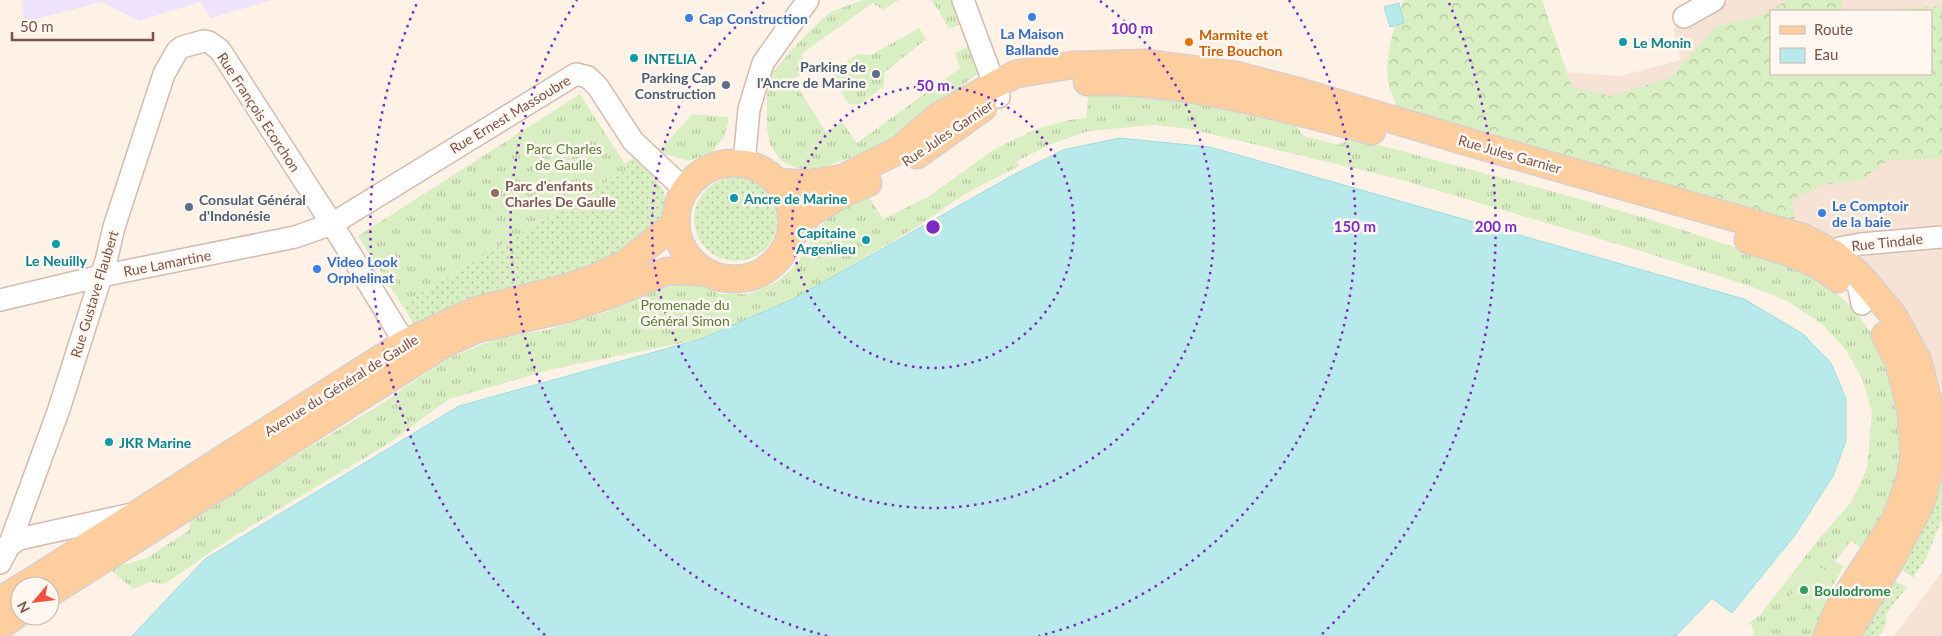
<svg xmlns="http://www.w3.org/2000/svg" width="1942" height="636" viewBox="0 0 1942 636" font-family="Lato,sans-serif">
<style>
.residential{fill:#f7e3d5;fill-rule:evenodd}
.education{fill:#efe3fb}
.grass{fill:url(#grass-tufts)}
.forest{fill:url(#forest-crowns)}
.garden{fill:url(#garden-dots)}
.pitch{fill:#daeec3}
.water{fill:#b9eaeb;stroke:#9edcde}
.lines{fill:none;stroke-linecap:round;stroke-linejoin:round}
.minor-casing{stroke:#d5baae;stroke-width:24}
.major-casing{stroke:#dacfcc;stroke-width:29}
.minor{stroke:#fff;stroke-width:21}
.major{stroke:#ffce9e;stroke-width:26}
.ring{fill:none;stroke:#7b2cbf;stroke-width:2.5;stroke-dasharray:2.5 5}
.shop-dot{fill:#3f7fe0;stroke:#fff7f0;stroke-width:2}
.food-dot{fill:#e8710a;stroke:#fff7f0;stroke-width:2}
.culture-dot{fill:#0f9aa8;stroke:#fff7f0;stroke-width:2}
.service-dot{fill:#5c6f8a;stroke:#fff7f0;stroke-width:2}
.education-dot{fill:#8d6e63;stroke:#fff7f0;stroke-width:2}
.leisure-dot{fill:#2e9e5b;stroke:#fff7f0;stroke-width:2}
.labels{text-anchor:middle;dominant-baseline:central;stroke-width:5;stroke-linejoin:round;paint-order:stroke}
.shop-label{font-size:14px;font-weight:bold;fill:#366cbe;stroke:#fff7f0;text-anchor:start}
.food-label{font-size:14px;font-weight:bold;fill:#c56008;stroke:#fff7f0;text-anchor:start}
.culture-label{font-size:14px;font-weight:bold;fill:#0d838f;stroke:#fff7f0;text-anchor:start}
.service-label{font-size:14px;font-weight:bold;fill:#4e5e75;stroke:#fff7f0;text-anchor:end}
.street-label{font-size:14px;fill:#7c5348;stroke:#fff7f0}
.park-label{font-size:14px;fill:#587c3c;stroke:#fff7f0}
.education-label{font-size:14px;font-weight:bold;fill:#785e54;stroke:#fff7f0;text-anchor:start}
.leisure-label{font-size:14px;font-weight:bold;fill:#27864d;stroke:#fff7f0;text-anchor:start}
.centre{fill:#7b2cbf;stroke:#fff7f0;stroke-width:2.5}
.ring-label{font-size:15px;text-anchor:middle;font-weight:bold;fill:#7b2cbf;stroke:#fff7f0;stroke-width:5;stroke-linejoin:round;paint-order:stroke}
</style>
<defs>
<pattern id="grass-tufts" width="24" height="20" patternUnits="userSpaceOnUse" patternTransform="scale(1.25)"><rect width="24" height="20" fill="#daeec3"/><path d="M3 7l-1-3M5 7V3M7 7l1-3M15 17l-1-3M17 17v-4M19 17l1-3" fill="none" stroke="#b6c3a0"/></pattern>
<pattern id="forest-crowns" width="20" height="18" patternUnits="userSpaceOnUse" patternTransform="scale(1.25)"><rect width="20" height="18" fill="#daeec3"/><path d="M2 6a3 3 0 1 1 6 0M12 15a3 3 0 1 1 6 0" fill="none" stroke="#b6c3a0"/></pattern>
<pattern id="garden-dots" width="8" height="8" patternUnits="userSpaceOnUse" patternTransform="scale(1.25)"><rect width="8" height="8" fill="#daeec3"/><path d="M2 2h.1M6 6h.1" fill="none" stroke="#b6c3a0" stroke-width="1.8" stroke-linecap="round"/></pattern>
</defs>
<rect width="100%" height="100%" fill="#fef2e7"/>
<g class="residential">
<path d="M1714,0h228v387l-24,-26 -58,-85 -465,-216 225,16 60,-16 -6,-30 10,-13zM1771,11h160v63h-160z"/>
<path d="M1942,572v64h-48l37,-49z"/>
</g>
<path class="education" d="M22,0h250l-61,18 -11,-16 -61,19 -37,-19 -78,20z"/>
<g class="grass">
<path d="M863,0h36l-16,10 -10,-7 -72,51 8,15 -16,11 33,52 16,-10 15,21 103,-75 -5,-15 14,-7 10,27 -59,44 -48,33 -56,20h-14l-22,-10 -10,-16 -3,-14v-36l5,-21 25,-29 33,-32z"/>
<path d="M931,0h22l9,24 -13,5 -10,-18z"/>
<path d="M919,28l7,11 -42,34v13l-24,18h-11l-16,-25 3,-10 22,-15 13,1z"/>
<path d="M1123,91l108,18 64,16 9,11 35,9 11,-8c121,34 244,62 363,103 26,9 53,17 79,27 7,3 15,6 22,10 66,38 101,127 84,201 -5,27 -20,49 -33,72l-14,-9 -16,20 9,6 -17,27 -6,32 -7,10h-60l-2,-11 -5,-1 13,-9 54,-70 38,-44 15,-33 5,-56 -9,-31 -17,-31 -24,-26 -37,-24 -35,-14 -93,-30 -258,-77 -209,-50 -36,-4 -65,6 -38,13 -34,17 2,5 -54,28 -45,31 -129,76 -90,38 -148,30 -104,30 -61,45 -157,94 -66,46 -15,-2 -17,7 -24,-20 37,-11 42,-27 4,-13 194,-117 31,-22 34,-22 37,-15 23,-7 36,-5 30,-9 33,-10 34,-16 39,-13 10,-1 27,13h28l29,-12 21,-19 17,-31 17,-19 36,-18 15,24 45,-22 65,-47 43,-21 33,-9 17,-2 2,-22z"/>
<path d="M580,94l48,75 -226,136 -44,-69z"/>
<path d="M692,114l37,3 -4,18 -13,17 -23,9 -31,-9z"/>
</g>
<path class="forest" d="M1405,0h137l30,87 39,9 58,-18 48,-52 40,-9 31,-17h54v11h-71v63h160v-63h-64l75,-5v153l-54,1 -26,20 -39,5 -31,15 3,19 -16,2 -382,-113c-3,-8 -7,-17 -9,-26 -4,-26 7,-56 15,-81z"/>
<g class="garden">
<path d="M634,158l19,18 10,14 5,14 -6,16 -52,41 -195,65 -13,-21 226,-136 -3,-6z"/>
<circle cx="736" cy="219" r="42"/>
<path d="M1942,429v90l-15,38 -14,21 -15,-11z"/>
<path d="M1891,579l16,8 -21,27v12l-7,10h-22z"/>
</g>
<path class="pitch" d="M1812,562l14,9 -29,47 -15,-10z"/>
<g class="water">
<path d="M1399,3l5,20 -14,4 -6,-20z"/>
<path d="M1119,138l91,9 534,152 59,35 28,29 15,36v42l-13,35 -38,59 -63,78 -20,-15 -36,38h-1544l73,-77 254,-153 242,-67 92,-40 222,-125 48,-24z"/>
</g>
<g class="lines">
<defs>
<g id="minor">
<path d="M963,0l36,97"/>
<path d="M1684,17l30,-17"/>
<path d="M744,163l5,-54 14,-46 45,-63"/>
<path d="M1821,257l13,-4 6,-5 21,-4 81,-7"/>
<path d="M1847,275l11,9 4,20"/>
<path d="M0,300l101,-24 194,-39 37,-13 244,-150 12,3 10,10 35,54 51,48"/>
<path d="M3,548l6,-2 10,-7 113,-25"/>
<path d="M0,563l9,-17 50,-137 47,-148 8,-34 50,-153 13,-23 5,-4 22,-6 5,1 11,8 112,174 73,119"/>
</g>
<g id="major">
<path d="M1087,82c95,-3 194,25 285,49"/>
<path d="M917,155l66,-47"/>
<circle cx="734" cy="221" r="58"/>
<path d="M778,182l28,2 37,-6 56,-28 40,-34 55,-31 22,-11 57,-9 73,-2 90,12 61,16 181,54 324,92 33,17 25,22 33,39 25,46 16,63 -1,31 -12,48 -30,57 -45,76"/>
<path d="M1748,240c32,9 64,18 90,39"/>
<path d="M788,242l21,-28 31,-19 28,-12"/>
<path d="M24,586l381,-243 72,-33 89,-22 29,-10 30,-14 50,-40"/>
<path d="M50,593l394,-249 33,-15 93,-21 39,-13 58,-24 38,1"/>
<path d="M0,601l20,-13"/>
<path d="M0,626l20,-14"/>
<path d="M1827,636l12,-29 55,-85 15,-39 5,-24 -3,-49 -13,-50 -13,-25"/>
</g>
</defs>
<use href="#minor" class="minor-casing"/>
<use href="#major" class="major-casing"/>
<use href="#minor" class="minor"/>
<use href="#major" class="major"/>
</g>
<g class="ring">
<circle cx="933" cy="227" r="141"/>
<path d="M1100 1A281 281 0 1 1 766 1"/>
<path d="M827 636A422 422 0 0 1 577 0M1289 0A422 422 0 0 1 1039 636"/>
<path d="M545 635A563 563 0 0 1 417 3M1449 3A563 563 0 0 1 1321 635"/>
</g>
<g class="shop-dot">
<circle cx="1032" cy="17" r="5"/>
<circle cx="689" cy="18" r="5"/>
<circle cx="1822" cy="213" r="5"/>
<circle cx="317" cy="269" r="5"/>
</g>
<circle class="food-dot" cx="1189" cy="42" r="5"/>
<g class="culture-dot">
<circle cx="1623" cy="42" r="5"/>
<circle cx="634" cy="58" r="5"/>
<circle cx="734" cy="198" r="5"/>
<circle cx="866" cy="240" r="5"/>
<circle cx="56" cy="244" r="5"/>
<circle cx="109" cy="442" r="5"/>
</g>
<g class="service-dot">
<circle cx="876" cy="74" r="5"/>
<circle cx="726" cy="85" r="5"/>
<circle cx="189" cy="207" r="5"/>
</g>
<circle class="education-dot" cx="495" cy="193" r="5"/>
<circle class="leisure-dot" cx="1804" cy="590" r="5"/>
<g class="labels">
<g class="shop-label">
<text x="699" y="18">Cap Construction</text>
<text x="1032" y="33" text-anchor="middle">La Maison<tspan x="1032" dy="16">Ballande</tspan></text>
<text x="1832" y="205">Le Comptoir<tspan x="1832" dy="16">de la baie</tspan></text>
<text x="327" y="261">Video Look<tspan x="327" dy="16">Orphelinat</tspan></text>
</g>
<g class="food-label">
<text x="1199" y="34">Marmite et<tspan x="1199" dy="16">Tire Bouchon</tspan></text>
</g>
<g class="culture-label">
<text x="1633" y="42">Le Monin</text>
<text x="644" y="58">INTELIA</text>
<text x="744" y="198">Ancre de Marine</text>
<text x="856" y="232" text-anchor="end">Capitaine<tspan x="856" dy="16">Argenlieu</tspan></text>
<text x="56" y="260" text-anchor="middle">Le Neuilly</text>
<text x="119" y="442">JKR Marine</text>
</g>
<g class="service-label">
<text x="866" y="66">Parking de<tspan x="866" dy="16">l'Ancre de Marine</tspan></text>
<text x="716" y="77">Parking Cap<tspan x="716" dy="16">Construction</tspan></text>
<text x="199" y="199" text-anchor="start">Consulat Général<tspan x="199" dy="16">d'Indonésie</tspan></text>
</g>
<g class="street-label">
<text transform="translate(259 112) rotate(57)">Rue François Ecorchon</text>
<text transform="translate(510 114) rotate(-31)">Rue Ernest Massoubre</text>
<text transform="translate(947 133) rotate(-34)">Rue Jules Garnier</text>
<text transform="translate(1510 154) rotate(16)">Rue Jules Garnier</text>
<text transform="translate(1887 242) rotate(-6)">Rue Tindale</text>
<text transform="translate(167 263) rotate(-11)">Rue Lamartine</text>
<text transform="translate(94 294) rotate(-73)">Rue Gustave Flaubert</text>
<text transform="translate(341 385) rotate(-32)">Avenue du Général de Gaulle</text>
</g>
<g class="park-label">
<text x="564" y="148">Parc Charles<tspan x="564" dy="16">de Gaulle</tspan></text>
<text x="685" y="304">Promenade du<tspan x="685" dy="16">Général Simon</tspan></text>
</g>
<g class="education-label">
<text x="505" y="185">Parc d'enfants<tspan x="505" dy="16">Charles De Gaulle</tspan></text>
</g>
<g class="leisure-label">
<text x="1814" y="590">Boulodrome</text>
</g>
</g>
<circle cx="933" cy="227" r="8" class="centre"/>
<g class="ring-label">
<text x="1132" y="34">100 m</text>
<text x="933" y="91">50 m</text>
<text x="1355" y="232">150 m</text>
<text x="1496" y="232">200 m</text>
</g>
<rect x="1770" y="10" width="162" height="65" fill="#fff7f0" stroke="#cbb5ad"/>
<rect x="1780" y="26" width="25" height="8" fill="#ffce9e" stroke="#cbb5ad"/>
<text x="1814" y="35" font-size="15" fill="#7c5348">Route</text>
<rect x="1780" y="48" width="25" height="15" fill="#b9eaeb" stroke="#cbb5ad"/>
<text x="1814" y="60" font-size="15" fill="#7c5348">Eau</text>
<g transform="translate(35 601) rotate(242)"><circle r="24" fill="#fff7f0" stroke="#cbb5ad"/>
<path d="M0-4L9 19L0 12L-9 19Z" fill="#f45141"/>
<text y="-8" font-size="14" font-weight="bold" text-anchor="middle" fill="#7c5348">N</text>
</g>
<path d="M12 32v8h141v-8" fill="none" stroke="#7c5348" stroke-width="2.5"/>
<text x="20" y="32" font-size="15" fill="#7c5348" stroke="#fff7f0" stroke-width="4" paint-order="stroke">50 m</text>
</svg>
